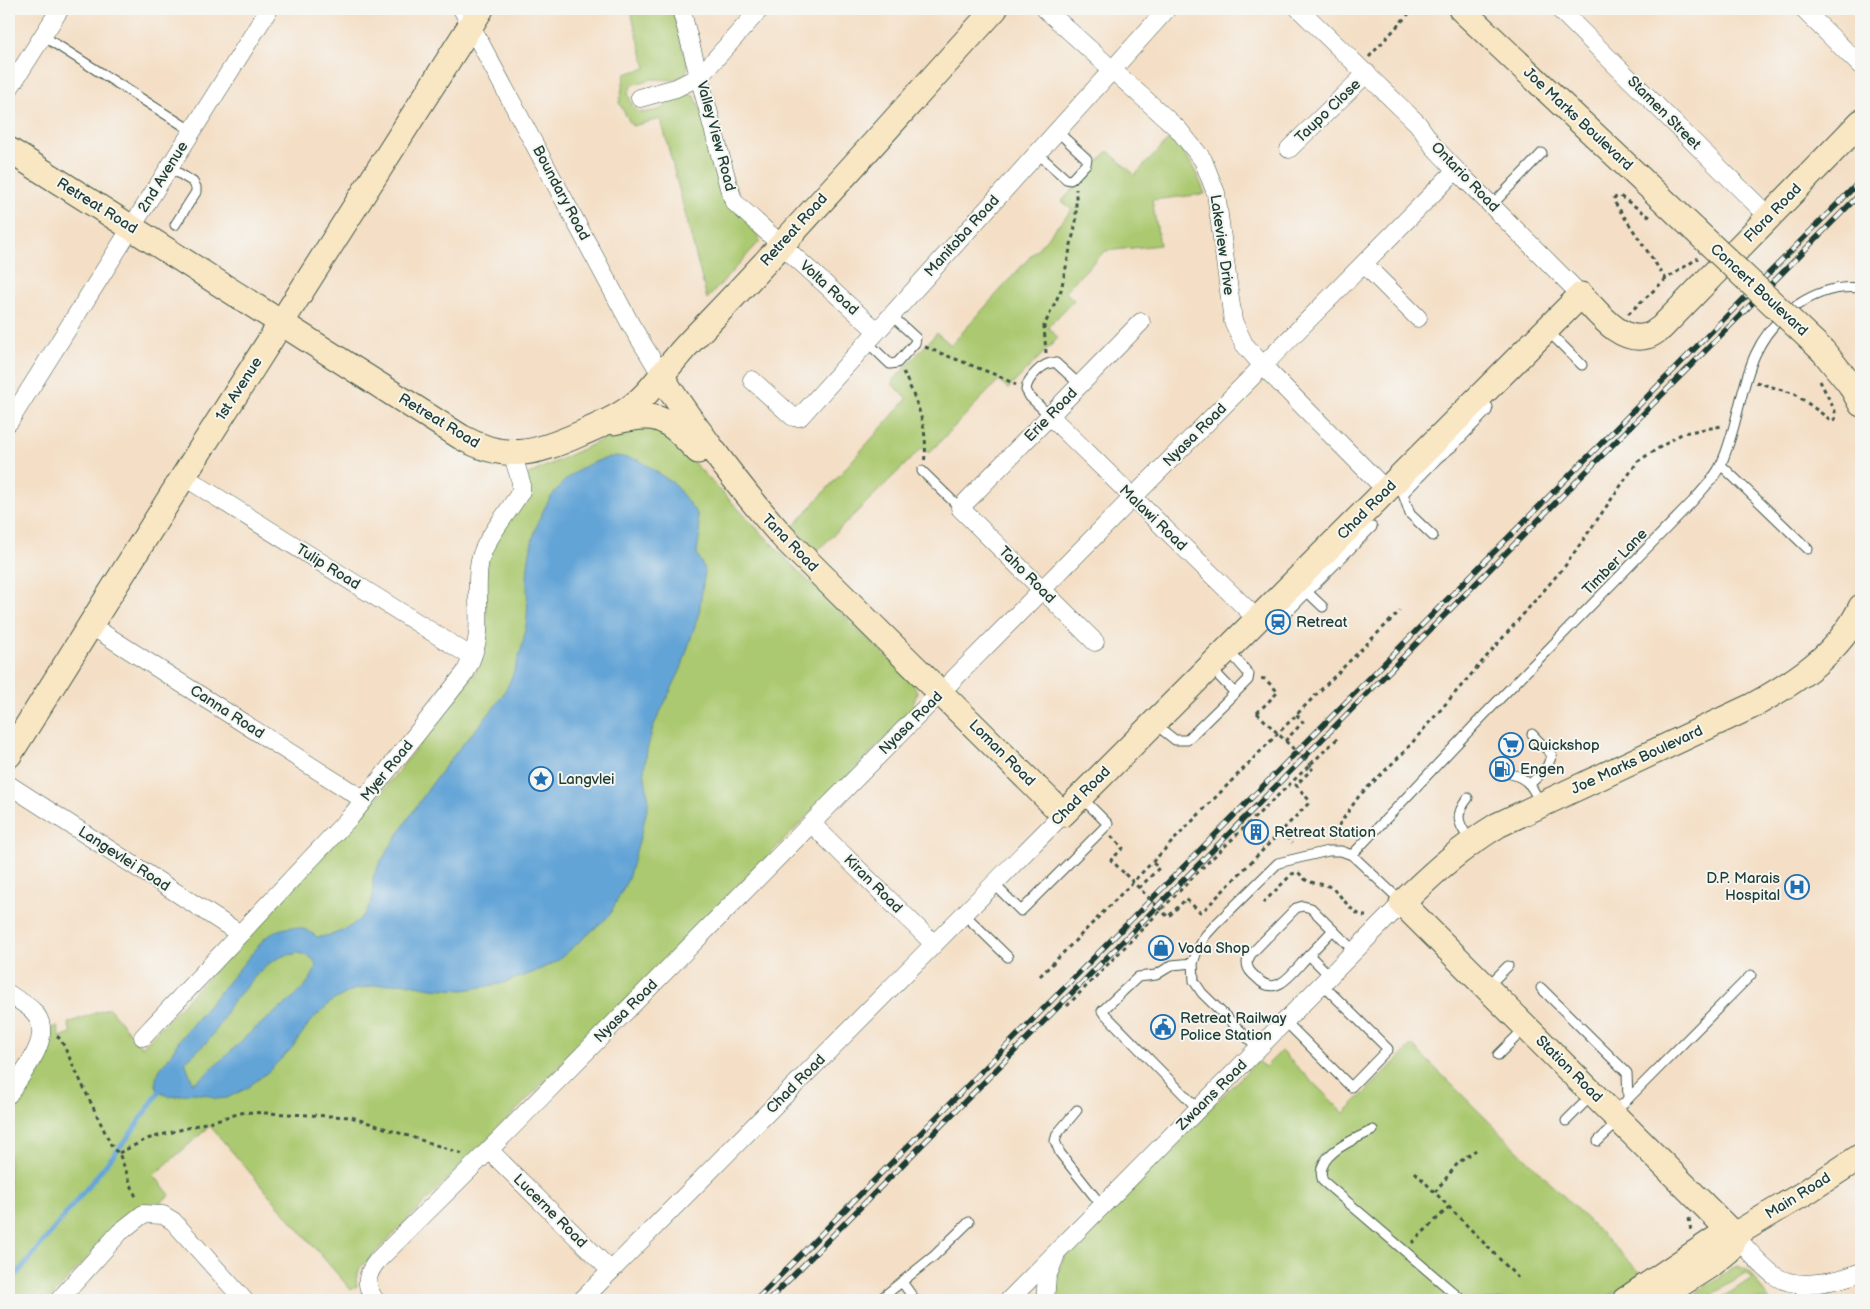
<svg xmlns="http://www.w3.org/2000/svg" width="1870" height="1309" viewBox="0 0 1870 1309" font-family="'Balsamiq Sans',sans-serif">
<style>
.green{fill:#abc970;stroke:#658352}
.water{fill:#64a4d7;stroke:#427086;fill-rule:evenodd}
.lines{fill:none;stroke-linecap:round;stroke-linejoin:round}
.stream{stroke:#64a4d7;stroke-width:5}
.lane-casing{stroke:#3f554a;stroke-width:11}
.street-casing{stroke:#3f554a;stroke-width:19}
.secondary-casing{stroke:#3f554a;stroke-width:27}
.path{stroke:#3f554a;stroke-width:3;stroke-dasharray:4 4;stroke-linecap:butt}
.lane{stroke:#fff;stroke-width:9}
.street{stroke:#fff;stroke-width:18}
.secondary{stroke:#f9e7c3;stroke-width:25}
.rail-casing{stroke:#1f3d34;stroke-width:5.5}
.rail{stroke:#f6f6f2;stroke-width:4;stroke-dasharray:11;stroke-linecap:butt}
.secondary-bridge-casing{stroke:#3f554a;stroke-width:27;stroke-linecap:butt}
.path-bridge{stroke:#3f554a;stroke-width:3;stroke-dasharray:4 4;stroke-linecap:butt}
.secondary-bridge{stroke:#f9e7c3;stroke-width:25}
.labels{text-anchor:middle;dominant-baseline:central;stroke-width:4;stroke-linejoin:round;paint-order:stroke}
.street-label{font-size:15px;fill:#1f3d34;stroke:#f6f6f2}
.poi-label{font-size:15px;fill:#1f3d34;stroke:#f6f6f2;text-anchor:start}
</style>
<rect width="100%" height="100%" fill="#f6f6f2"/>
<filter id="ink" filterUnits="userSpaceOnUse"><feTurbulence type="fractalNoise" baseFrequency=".02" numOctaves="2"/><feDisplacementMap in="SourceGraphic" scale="10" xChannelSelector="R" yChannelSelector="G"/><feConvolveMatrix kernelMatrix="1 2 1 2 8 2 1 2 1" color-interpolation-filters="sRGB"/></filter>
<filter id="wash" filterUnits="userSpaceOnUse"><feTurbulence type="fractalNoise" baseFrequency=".0096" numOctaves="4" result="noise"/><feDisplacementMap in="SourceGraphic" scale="20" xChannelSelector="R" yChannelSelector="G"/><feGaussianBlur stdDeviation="1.12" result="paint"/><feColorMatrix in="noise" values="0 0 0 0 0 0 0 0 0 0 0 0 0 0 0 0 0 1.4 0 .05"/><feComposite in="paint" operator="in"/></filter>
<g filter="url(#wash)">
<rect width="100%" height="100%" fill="#f4dfc6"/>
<g class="green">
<path d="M630,9h42l16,57 -3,9 -11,5 -22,-1 -20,6 -4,8c5,16 7,22 25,18 4,-1 8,-1 11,-4 11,-7 17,-19 31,-10l65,144 -53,58 -46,-180 -29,7 -13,-23 6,-29 21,-6z"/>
<path d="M1171,137c15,16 26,35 34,57l-53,6 8,45 -55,6 -40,40 9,9 -26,27 10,11 -50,51 -9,-9 -70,73 -7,-5 -106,104 -23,-25 114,-128 -16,-16 46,-50 14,12 121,-135 -10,-9 46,-50 27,24z"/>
<path d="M648,425l22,13 127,132 116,112 4,11 -4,12 2,3 -555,560 -4,11 1,7 -6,4 -141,-164 -56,49 16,20 -12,9 -16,2 -17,10 -76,84h-40v-191l37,-59 3,-8 2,-14 6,-2 3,11 11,-4 -3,-10 41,-15 33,39 236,-250 97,-125 5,-10 6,-20v-68l2,-15 39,-84 90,-42z"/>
<path d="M1412,1045l230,229 -38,26h-551c2,-18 5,-32 14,-48l190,-191 8,6 16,-16 63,62z"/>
<path d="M1738,1266l11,5 20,29h-50l33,-22 -7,-5 -40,27h-19l46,-32z"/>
</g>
<path class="water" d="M617,456l22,4 34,23 13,16 11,15 3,18 -3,21 8,18 -6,42 -18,56 -28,58 -6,23 -3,21 5,30 -8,33 -13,45 -19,37 -53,46 -24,11 -32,11 -36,6 -33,-2 -26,-5 -28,2 -24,5 -21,11 -22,21 -18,26 -23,23 -22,17 -20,10 -11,1 -9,-4 -15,-2 -22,4 -11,-5 -3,-7v-7l4,-9 10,-13 10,-17 11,-13 74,-88c17,-13 35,-15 52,-1 23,-1 52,-17 56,-42 1,-5 -1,-11 0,-16 1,-6 5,-12 8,-18 23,-36 46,-73 73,-106 18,-24 42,-44 55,-72 9,-20 16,-43 18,-66 1,-12 0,-25 0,-38 3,-58 27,-113 90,-123zM299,953l13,5c3,4 5,9 2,14 -7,17 -37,39 -52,51 -12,9 -23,20 -34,31 -12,10 -21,22 -35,29l-8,-21 23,-21 11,-15 11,-21 30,-34 11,-9 12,-6z"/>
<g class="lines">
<path class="stream" d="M9,1284l120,-148 30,-44"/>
</g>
</g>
<g filter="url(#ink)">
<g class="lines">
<defs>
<g id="lane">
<path d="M43,36l149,95"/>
<path d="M1037,153l29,26 4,1 2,-1 14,-15 1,-5 -30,-28"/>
<path d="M169,167l24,15 3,5v5l-21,33"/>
<path d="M1492,205l50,-52"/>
<path d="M1547,330l35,35"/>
<path d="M867,342l23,22 7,-1 18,-20 1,-5 -25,-23"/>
<path d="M1050,416l-20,-19 -4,-7c1,-12 18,-29 30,-27l24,22"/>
<path d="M1721,465l87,84"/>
<path d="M922,471l38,37"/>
<path d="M1433,536l-23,-22 -7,-20 35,-36 14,-11 35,-36 1,-4 -7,-8"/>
<path d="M1303,588l20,19"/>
<path d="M1278,622l94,-95"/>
<path d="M1211,668l24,25"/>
<path d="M1156,725l19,15h12l55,-54 6,-6 1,-6 -20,-23"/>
<path d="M1511,774c17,4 23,15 29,30"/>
<path d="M1530,784l16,-15 6,-14 -20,-21"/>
<path d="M1468,798c-15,19 -9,25 2,43"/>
<path d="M1352,855l132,-140 208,-213c11,-13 24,-25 30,-40 15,-34 18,-73 33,-107 18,-40 61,-72 106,-67"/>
<path d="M994,884l27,27 87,-87 -27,-27"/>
<path d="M964,914l44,43"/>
<path d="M1309,955l24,-25"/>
<path d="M1193,963l-21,2 -16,10 -18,2 -36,34 96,98"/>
<path d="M1330,976l-21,-21c-15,15 -32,45 -52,23 -6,-5 -10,-9 -10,-16l4,-8 45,-46 7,-2 8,2 43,43"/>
<path d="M1487,987l21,-21"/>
<path d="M1541,988l86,85 1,26"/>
<path d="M1285,1021l66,66 37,-38 -66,-65"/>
<path d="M1258,1048l-56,-55 -8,-12 -1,-18 4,-12 8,-15 11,-12 62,-61 50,-12h13l11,4 50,47"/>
<path d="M1498,1055l27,-27"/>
<path d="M1077,1110l-20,24 -2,7 5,12 42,53"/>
<path d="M1614,1113l137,-138"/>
<path d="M1566,1121l26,-26"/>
<path d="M1373,1130c-18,9 -61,25 -50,51l139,119"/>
<path d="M1598,1141l20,-19"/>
<path d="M902,1282l13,18"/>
<path d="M1793,1285l19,15"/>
<path d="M879,1300l55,-44 35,-34"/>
</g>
<g id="street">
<path d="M462,9l169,316c10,17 21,33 30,50"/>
<path d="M681,9l48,179 5,14 143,129"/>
<path d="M1045,9l133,120 25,31 13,33 17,128 11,23 19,22 123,124"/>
<path d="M1299,9l119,115 16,23 22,23 125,125"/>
<path d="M1559,9l210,208"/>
<path d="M1803,9l58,57"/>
<path d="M9,89l51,-80"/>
<path d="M640,98l36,-10 24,-12 60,-67"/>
<path d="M1289,149l78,-76"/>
<path d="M1364,264l54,54"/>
<path d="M752,380l41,37h7l367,-408"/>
<path d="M1050,416l207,203"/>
<path d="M9,422l260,-413"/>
<path d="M183,476l289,181"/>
<path d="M90,625l274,175"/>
<path d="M1095,642l-135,-134 181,-186"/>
<path d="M9,785l230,148"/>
<path d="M812,824l122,120"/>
<path d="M9,994c8,6 19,11 25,18 22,25 -12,60 -25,82"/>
<path d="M143,1037l209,-222 113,-142c6,-12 12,-26 13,-40 2,-24 -3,-49 2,-73 6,-23 29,-48 41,-69v-9l-9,-29"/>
<path d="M489,1150l122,121"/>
<path d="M1734,1235c13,14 26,30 41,41 22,15 64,5 86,-4"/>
<path d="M59,1300l61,-68 23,-18 20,1 10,6 71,79"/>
<path d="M375,1300c-11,-15 -9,-26 3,-40l111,-110 967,-980"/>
<path d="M582,1300l481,-486"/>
<path d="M1009,1300l393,-397"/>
<path d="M1045,1300l2,-23 8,-20"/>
</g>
<g id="secondary">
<path d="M1461,9l234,221"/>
<path d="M9,150l452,287c45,25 74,17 119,-3 16,-7 33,-14 47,-24 20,-13 33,-34 49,-52 11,-14 24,-26 36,-39 97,-101 189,-207 283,-310"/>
<path d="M1823,351l27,33 11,20"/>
<path d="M661,375c14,24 30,45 46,67 24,33 49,65 77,96l279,276 518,-519c16,16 39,49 66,41 5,-1 9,-5 14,-8l200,-206"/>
<path d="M614,422c47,-12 52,-3 84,29"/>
<path d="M9,755l188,-300 284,-446"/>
<path d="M1734,1235l-332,-332c32,-31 57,-54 96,-78l254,-119c43,-24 87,-52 109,-99"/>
<path d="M1625,1300l92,-62 17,-3 69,-41 58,-38"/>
<path d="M1656,1300l56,-36 17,-14 5,-15"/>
</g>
</defs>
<use href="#lane" class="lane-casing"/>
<use href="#street" class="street-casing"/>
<use href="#secondary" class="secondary-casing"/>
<g class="path">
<path d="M1369,57l44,-48"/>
<path d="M1650,217l-30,-21 -6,2 1,5 51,76 32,-21"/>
<path d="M1628,314l38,-35"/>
<path d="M925,347l76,30 15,8"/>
<path d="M1046,353l-2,-27 17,-36 15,-68v-33"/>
<path d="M903,372c13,26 27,60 21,90"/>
<path d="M1756,382l39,12 37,27 3,-2v-8l-15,-30"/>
<path d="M1257,713l21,-21 -13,-13 -6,-1"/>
<path d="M1285,741l18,-19 -7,-8"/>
<path d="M1281,831l11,12"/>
<path d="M1111,836l12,12 -12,12 14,14"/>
<path d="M1332,840l2,-8 25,-36 45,-44 161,-186 73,-105 45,-28 39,-7"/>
<path d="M1139,888l20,-20 -6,-5"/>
<path d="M1263,903l29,-29 6,-2c4,4 7,9 13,10 7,3 15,1 22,7 10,8 20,27 33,27"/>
<path d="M1164,913l4,4 18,-18 14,13 4,-2 104,-106 1,-4 -13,-15 17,-17"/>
<path d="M1040,976c121,-121 238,-245 360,-365"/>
<path d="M1067,1006l134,-137 138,-132"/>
<path d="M57,1036l4,4 52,109 6,4 18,47"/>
<path d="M119,1153l28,-14 98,-27 106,5 112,37"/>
<path d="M1415,1172l103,106"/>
<path d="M1435,1192l23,-29 18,-13"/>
<path d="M1689,1218l2,14"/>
<path d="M1412,1243l37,-36"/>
</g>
<use href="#lane" class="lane"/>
<use href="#street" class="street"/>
<use href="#secondary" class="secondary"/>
<defs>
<g id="rail">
<path d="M756,1300l1105,-1120"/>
<path d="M769,1300l1092,-1107"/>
</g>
</defs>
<use href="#rail" class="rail-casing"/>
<use href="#rail" class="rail"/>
<defs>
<path id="secondary-bridge" d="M1695,230l128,121"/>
</defs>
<use href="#secondary-bridge" class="secondary-bridge-casing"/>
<g class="path-bridge">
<path d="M1257,713l56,55"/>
<path d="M1125,874l39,39"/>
</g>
<use href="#secondary-bridge" class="secondary-bridge"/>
</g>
</g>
<defs>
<symbol id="station-ring" viewBox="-11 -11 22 22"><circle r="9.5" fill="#f6f6f2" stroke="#1f6fb2" stroke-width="1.5"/><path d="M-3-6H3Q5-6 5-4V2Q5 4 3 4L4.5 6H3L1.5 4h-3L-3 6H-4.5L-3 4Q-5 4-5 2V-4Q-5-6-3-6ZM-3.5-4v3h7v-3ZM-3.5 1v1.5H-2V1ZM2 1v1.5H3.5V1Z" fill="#1f6fb2"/></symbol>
<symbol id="supermarket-ring" viewBox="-11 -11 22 22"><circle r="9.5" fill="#f6f6f2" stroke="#1f6fb2" stroke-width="1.5"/><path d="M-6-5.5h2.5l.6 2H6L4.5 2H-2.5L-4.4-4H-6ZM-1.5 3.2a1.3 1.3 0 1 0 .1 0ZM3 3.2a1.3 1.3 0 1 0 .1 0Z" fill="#1f6fb2"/></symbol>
<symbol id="fuel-ring" viewBox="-11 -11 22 22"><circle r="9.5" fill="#f6f6f2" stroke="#1f6fb2" stroke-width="1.5"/><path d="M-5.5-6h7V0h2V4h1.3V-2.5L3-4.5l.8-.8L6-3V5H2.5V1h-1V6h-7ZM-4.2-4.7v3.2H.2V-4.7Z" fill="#1f6fb2"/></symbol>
<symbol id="sight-ring" viewBox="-11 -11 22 22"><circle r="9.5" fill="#f6f6f2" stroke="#1f6fb2" stroke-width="1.5"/><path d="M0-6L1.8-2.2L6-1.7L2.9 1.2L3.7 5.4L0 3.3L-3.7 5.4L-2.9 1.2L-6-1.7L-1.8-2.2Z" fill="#1f6fb2"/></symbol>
<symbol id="building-ring" viewBox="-11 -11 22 22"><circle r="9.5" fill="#f6f6f2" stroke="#1f6fb2" stroke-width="1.5"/><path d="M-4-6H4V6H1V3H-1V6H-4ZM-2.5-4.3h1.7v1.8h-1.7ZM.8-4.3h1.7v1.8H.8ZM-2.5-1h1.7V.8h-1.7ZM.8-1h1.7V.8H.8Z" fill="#1f6fb2"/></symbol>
<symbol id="hospital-ring" viewBox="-11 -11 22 22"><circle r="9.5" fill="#f6f6f2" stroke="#1f6fb2" stroke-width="1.5"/><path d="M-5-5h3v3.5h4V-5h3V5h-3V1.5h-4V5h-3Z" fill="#1f6fb2"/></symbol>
<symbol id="shop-ring" viewBox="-11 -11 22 22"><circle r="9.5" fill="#f6f6f2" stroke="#1f6fb2" stroke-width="1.5"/><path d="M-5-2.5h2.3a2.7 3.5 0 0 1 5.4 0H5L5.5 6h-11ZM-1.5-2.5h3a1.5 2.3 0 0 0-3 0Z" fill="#1f6fb2"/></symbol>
<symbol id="civic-ring" viewBox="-11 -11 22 22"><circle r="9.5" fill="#f6f6f2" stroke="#1f6fb2" stroke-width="1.5"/><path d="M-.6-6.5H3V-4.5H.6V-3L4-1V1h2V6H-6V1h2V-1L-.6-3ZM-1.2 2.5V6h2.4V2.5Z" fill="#1f6fb2"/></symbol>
</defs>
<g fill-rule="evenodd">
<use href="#station-ring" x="1264" y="608" width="28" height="28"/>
<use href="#supermarket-ring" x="1497" y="731" width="28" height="28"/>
<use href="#fuel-ring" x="1488" y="755" width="28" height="28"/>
<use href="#sight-ring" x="527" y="765" width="28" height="28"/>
<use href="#building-ring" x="1242" y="818" width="28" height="28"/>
<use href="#hospital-ring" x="1783" y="873" width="28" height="28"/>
<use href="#shop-ring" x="1147" y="934" width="28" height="28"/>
<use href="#civic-ring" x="1149" y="1013" width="28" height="28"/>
</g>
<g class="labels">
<g class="street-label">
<text transform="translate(1328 111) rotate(-44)">Taupo Close</text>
<text transform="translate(1664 113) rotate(45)">Stamen Street</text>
<text transform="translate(1578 119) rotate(43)">Joe Marks Boulevard</text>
<text transform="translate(716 136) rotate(75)">Valley View Road</text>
<text transform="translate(163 177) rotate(-58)">2nd Avenue</text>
<text transform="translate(1465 177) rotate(46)">Ontario Road</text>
<text transform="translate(561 193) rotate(62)">Boundary Road</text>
<text transform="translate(97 206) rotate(32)">Retreat Road</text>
<text transform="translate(1773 213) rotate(-46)">Flora Road</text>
<text transform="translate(794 230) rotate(-48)">Retreat Road</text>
<text transform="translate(962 236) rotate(-48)">Manitoba Road</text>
<text transform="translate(1222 245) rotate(82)">Lakeview Drive</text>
<text transform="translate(829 288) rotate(42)">Volta Road</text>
<text transform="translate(1759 290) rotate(43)">Concert Boulevard</text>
<text transform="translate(239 389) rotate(-57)">1st Avenue</text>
<text transform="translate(1051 415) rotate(-46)">Erie Road</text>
<text transform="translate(439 421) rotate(31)">Retreat Road</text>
<text transform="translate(1195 435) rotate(-45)">Nyasa Road</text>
<text transform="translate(1367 510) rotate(-45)">Chad Road</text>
<text transform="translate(1153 518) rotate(44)">Malawi Road</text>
<text transform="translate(790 543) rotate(46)">Tana Road</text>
<text transform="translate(1615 562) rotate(-46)">Timber Lane</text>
<text transform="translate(328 567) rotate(32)">Tulip Road</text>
<text transform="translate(1027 575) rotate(45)">Taho Road</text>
<text transform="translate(227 712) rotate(33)">Canna Road</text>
<text transform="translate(911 723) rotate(-45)">Nyasa Road</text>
<text transform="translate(1002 753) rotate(45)">Loman Road</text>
<text transform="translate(1637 760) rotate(-25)">Joe Marks Boulevard</text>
<text transform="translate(387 771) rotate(-51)">Myer Road</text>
<text transform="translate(1081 796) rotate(-45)">Chad Road</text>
<text transform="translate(124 859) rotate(33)">Langevlei Road</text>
<text transform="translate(873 884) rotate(45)">Kiran Road</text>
<text transform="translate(626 1011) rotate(-45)">Nyasa Road</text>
<text transform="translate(1569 1069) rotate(45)">Station Road</text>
<text transform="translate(796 1084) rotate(-45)">Chad Road</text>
<text transform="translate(1212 1095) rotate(-45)">Zwaans Road</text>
<text transform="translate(1798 1196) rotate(-32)">Main Road</text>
<text transform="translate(550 1211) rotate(45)">Lucerne Road</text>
</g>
<g class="poi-label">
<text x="1296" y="622">Retreat</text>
<text x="1528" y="745">Quickshop</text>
<text x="1520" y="769">Engen</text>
<text x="558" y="779">Langvlei</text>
<text x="1274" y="832">Retreat Station</text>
<text x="1780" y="878" text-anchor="end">D.P. Marais<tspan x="1780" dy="17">Hospital</tspan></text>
<text x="1178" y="948">Voda Shop</text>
<text x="1180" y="1018">Retreat Railway<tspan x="1180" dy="17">Police Station</tspan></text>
</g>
</g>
<rect width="1870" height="1309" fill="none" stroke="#f6f6f2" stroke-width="30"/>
</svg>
